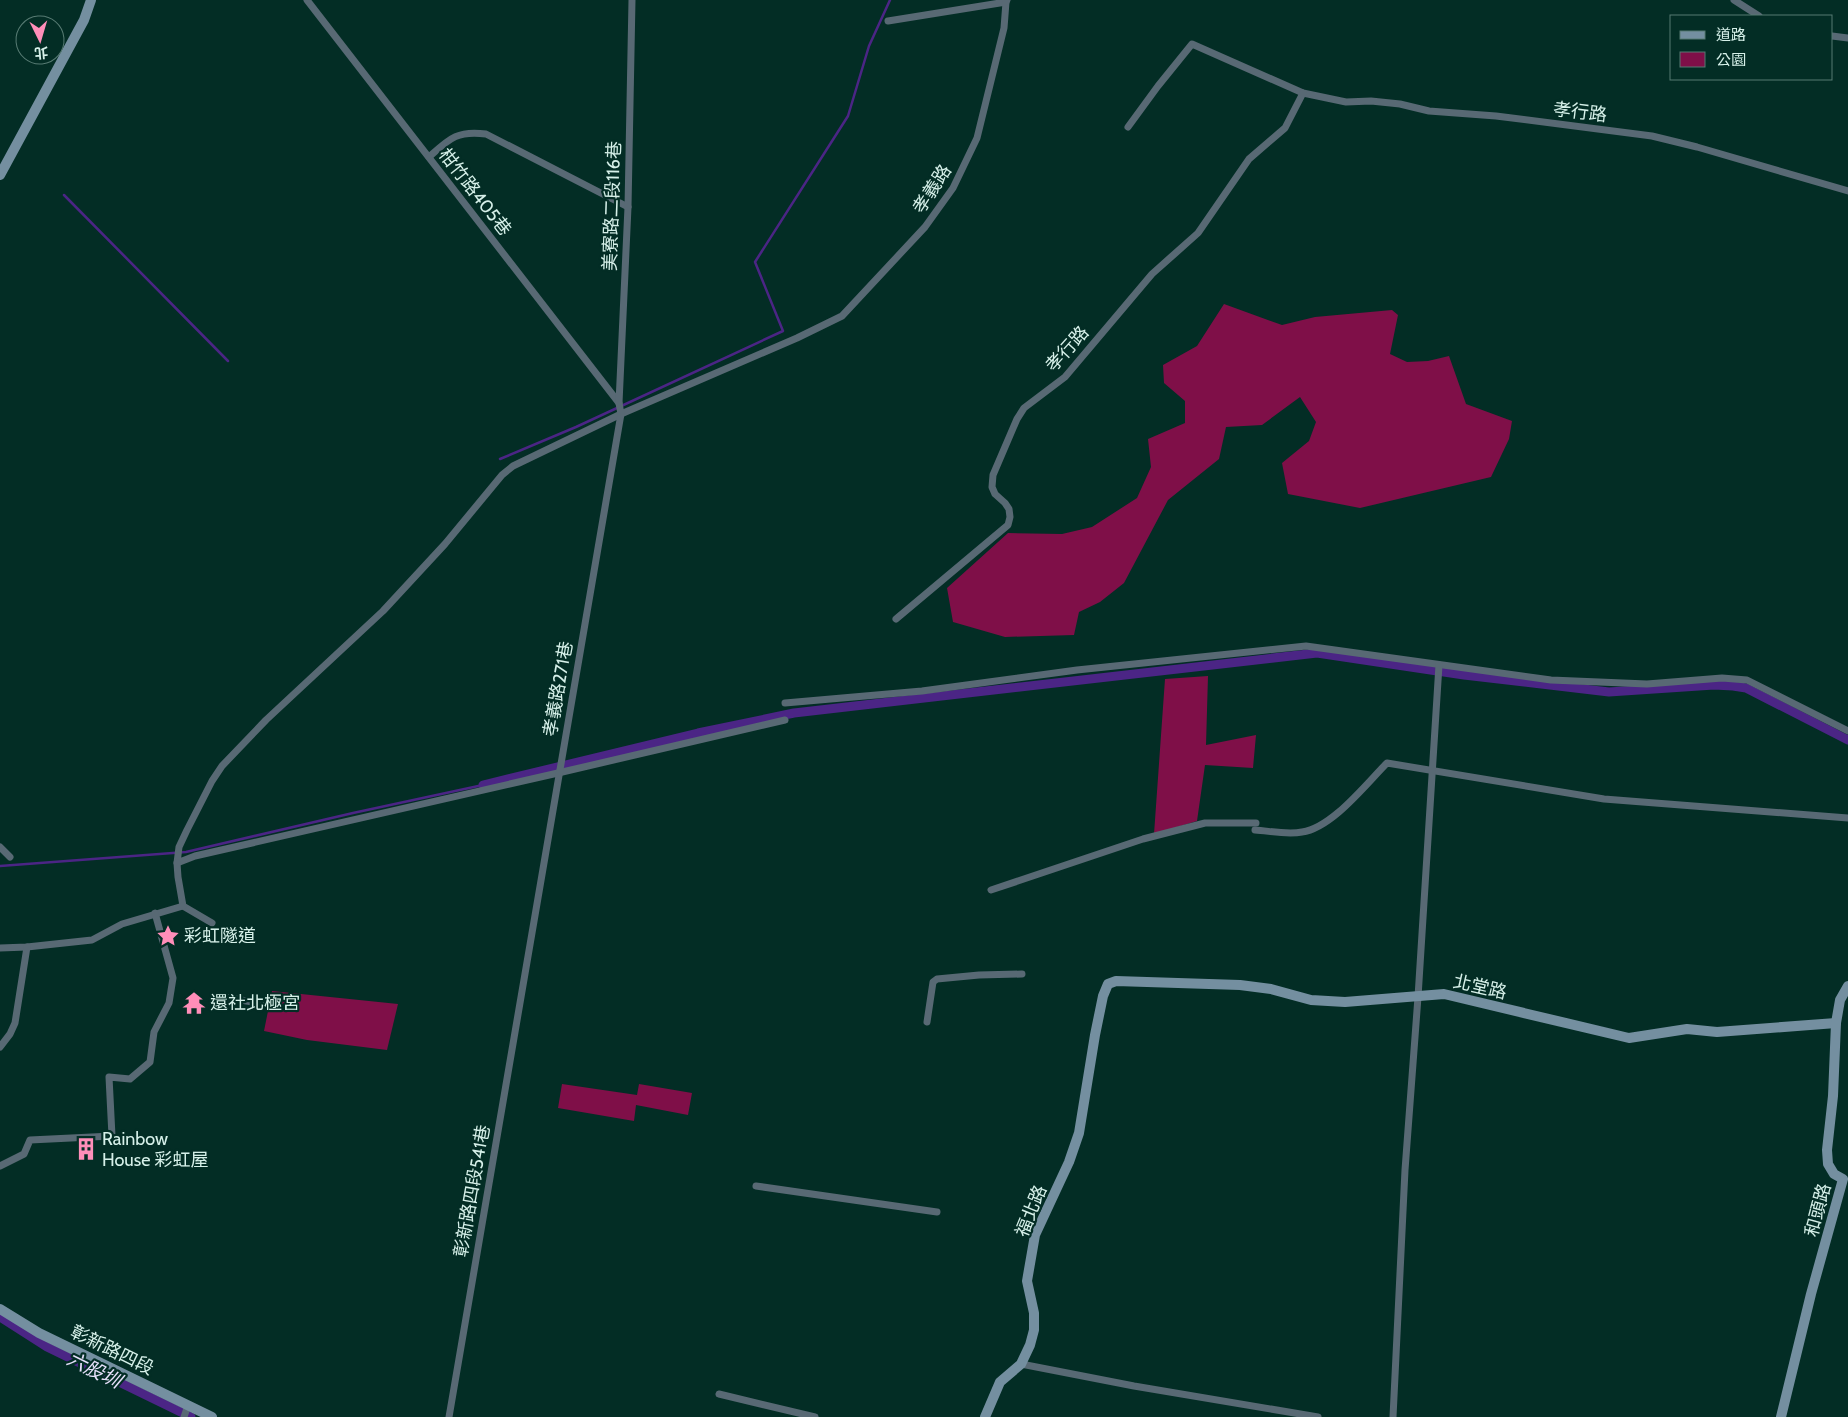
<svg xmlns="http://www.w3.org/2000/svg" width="1848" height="1417" viewBox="0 0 1848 1417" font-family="Cabin,'Noto Sans TC',sans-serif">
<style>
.green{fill:#7f0f48}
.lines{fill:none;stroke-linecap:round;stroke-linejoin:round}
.stream{stroke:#4b2585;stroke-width:2.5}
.canal{stroke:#4b2585;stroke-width:9}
.street{stroke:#586974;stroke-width:7}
.secondary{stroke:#748fa0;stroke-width:10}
.labels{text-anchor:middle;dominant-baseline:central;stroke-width:4.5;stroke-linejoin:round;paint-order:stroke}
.street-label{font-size:18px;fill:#d6f0e9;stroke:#032d25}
.poi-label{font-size:18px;fill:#d6f0e9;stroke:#032d25;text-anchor:start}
.water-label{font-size:19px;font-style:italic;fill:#e6e0fa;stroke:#032d25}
</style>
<rect width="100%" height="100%" fill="#032d25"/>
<g class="green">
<path d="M1224,304l58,21 33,-8 77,-7 6,5 -8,39 17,8 21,-1 21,-5 17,48 46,17 -3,18 -18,38 -131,31 -72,-14 -6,-31 27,-22 7,-19 -16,-25 -38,28 -36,2 -7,32 -51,41 -44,83 -24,19 -21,10 -5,23 -69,2 -52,-15 -6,-34 61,-55 54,1 30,-7 45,-29 14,-31 -3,-28 37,-16v-22l-21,-18 -1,-18 34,-19z"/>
<path d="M1208,676l-2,69 50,-10 -3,33 -48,-3 -8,56 -43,13 11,-155z"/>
<path d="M272,991l126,13 -11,46 -80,-10 -43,-9z"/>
<path d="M562,1084l75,11 2,-11 53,9 -4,22 -52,-10 -2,16 -76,-13z"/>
</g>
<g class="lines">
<g class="stream">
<path d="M64,195l164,166"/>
<path d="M500,459l76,-32 207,-96 -28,-69 93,-146 21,-70 21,-46"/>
<path d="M0,866l186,-14 167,-39 130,-28"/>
</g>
<g class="canal">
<path d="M483,785l215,-52 96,-20 523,-60 147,22 145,17 105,-7 19,1 13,2 102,52"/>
<path d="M0,1317l47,30 144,70"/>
</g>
<g class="street">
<path d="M307,0l312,403"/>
<path d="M1734,0l25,16"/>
<path d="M888,21l118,-19 1,-2"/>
<path d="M1832,36l16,2"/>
<path d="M1128,127l30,-41 34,-42 111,49 43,9 25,-1 29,3 29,7 67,5 156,20 45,11 151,44"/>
<path d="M429,157c20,-18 28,-27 57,-23l142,73"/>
<path d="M896,619l112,-94 2,-8 -1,-8 -4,-6 -10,-9 -3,-7 1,-12 24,-56 7,-11 41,-31 87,-103 46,-41 51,-74 36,-31 18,-35"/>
<path d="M785,703l137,-12 155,-21 229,-24 245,34 96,4 75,-6 25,2 101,51"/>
<path d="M785,720l-227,53 -363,83 -18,7 2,-16 8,-17 25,-49 10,-15 44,-46 117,-109 62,-67 57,-69 11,-9 108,-52 176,-76 45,-22 83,-89 28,-39 24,-50 27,-110 2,-26"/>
<path d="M1255,830c15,1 32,5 47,2 30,-4 64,-48 85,-69l217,36 244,19"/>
<path d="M0,847l10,10"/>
<path d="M177,863l1,14 5,29 29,17"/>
<path d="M991,890l152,-51 62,-16h51"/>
<path d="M0,948l27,-1 65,-7 30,-16 61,-18"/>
<path d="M218,996l46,8"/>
<path d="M927,1022l6,-40 4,-3 42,-4 43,-1"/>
<path d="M0,1047l10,-13 5,-11 12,-76"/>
<path d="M0,1166l24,-12 6,-14 82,-4 -3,-59 21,2 20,-17 4,-30 15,-29 4,-25 -18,-65"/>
<path d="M756,1186l181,26"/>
<path d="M1021,1364l113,22 184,31"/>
<path d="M719,1394l96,23"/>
<path d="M184,1417l4,-12"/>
<path d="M449,1417l172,-1003 -2,-11 9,-196 4,-207"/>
<path d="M1393,1417l12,-247 13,-173 21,-332"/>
</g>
<g class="secondary">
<path d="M0,175l84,-155 7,-20"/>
<path d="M0,1309l39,24 173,84"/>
<path d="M985,1417l15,-35 21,-18 9,-19 4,-15v-17l-7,-32 8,-46 34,-73 10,-29 16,-98 8,-39 5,-12 8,-3 124,4 31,4 40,11 34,2 99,-8 185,44 58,-9 30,3 119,-9"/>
<path d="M1781,1417l30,-123 32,-115 -9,-5 -6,-10 -1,-14 6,-54 3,-73 4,-23 8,-14"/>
</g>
</g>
<defs>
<symbol id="sight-bare" viewBox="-9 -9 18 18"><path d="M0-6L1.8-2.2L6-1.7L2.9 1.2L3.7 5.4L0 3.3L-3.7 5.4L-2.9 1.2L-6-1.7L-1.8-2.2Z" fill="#ff8eb9" stroke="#032d25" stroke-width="2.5" paint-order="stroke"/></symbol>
<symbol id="temple-bare" viewBox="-9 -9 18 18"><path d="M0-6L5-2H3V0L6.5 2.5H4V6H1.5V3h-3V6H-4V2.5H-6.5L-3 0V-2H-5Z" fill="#ff8eb9" stroke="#032d25" stroke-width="2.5" paint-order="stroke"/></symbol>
<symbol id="building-bare" viewBox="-9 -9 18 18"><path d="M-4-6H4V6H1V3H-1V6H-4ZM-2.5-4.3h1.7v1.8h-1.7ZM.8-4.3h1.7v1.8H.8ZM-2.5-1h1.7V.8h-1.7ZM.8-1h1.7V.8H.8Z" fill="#ff8eb9" stroke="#032d25" stroke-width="2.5" paint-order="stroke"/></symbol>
</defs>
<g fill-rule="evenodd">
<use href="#sight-bare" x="152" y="920" width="32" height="32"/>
<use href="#temple-bare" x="178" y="987" width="32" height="32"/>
<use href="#building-bare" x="70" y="1133" width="32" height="32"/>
</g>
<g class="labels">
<g class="street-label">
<text transform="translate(1580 112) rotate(7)">孝行路</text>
<text transform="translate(932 189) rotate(-57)">孝義路</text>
<text transform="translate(475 192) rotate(52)">柑竹路405巷</text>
<text transform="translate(612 206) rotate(-88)">美寮路二段116巷</text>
<text transform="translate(1067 349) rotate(-48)">孝行路</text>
<text transform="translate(558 689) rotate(-80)">孝義路271巷</text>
<text transform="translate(1480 987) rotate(13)">北堂路</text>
<text transform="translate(472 1191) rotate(-80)">彰新路四段541巷</text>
<text transform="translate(1818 1210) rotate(-75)">和頭路</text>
<text transform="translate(1031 1211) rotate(-68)">福北路</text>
<text transform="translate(112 1350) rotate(26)">彰新路四段</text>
</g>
<g class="poi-label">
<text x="184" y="936">彩虹隧道</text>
<text x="210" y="1003">還社北極宮</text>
<text x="102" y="1139">Rainbow<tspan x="102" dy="21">House 彩虹屋</tspan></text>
</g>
<g class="water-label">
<text transform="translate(94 1370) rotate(26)">六股圳</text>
</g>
</g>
<rect x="1670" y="15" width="162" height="65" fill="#032d25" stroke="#577b73"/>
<rect x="1680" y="31" width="25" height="8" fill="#748fa0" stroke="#577b73"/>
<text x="1716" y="40" font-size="15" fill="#d6f0e9">道路</text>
<rect x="1680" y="52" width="25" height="15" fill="#7f0f48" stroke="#577b73"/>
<text x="1716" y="65" font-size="15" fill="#d6f0e9">公園</text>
<g transform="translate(40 40) rotate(175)"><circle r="24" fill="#032d25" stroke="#577b73"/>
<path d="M0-4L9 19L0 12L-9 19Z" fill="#ff8eb9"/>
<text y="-8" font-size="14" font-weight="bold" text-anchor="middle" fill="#d6f0e9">北</text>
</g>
</svg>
